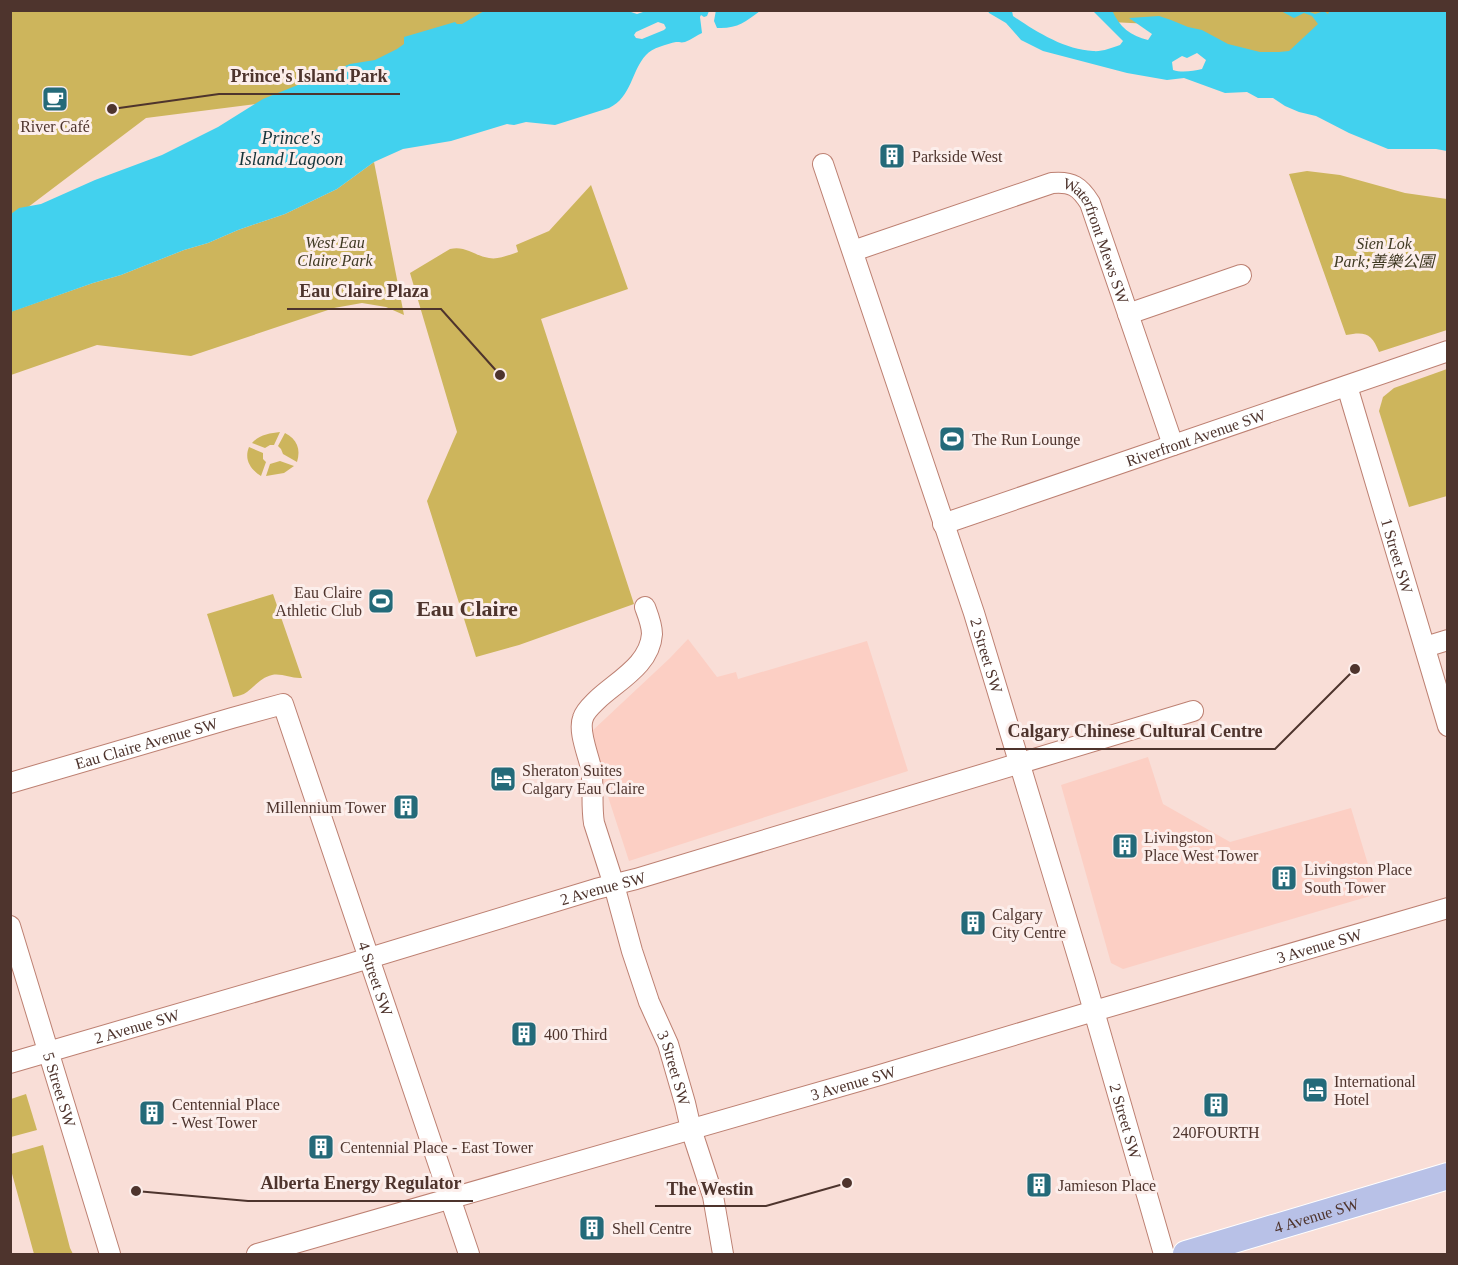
<svg xmlns="http://www.w3.org/2000/svg" width="1458" height="1265" viewBox="0 0 1458 1265" font-family="'Times New Roman','Noto Sans SC',serif">
<style>
.built{fill:#fccfc4}
.green{fill:#cdb55c}
.water{fill:#42d1ee;fill-rule:evenodd}
.lines{fill:none;stroke-linecap:round;stroke-linejoin:round}
.minor-casing{stroke:#bd8072;stroke-width:22}
.major-casing{stroke:#fff;stroke-width:28}
.minor{stroke:#fff;stroke-width:20}
.major{stroke:#b8c1e7;stroke-width:26}
.labels{text-anchor:middle;dominant-baseline:central;stroke-width:6;stroke-linejoin:round;paint-order:stroke}
.poi-label{font-size:16px;fill:#4e342d;stroke:#fceeeb;text-anchor:start}
.park-label{font-size:16px;font-style:italic;fill:#403a23;stroke:#fceeeb}
.street-label{font-size:16px;fill:#4e342d;stroke:#fceeeb}
.water-label{font-size:18px;font-style:italic;fill:#16343a;stroke:#fceeeb}
.district-label{font-size:22px;font-weight:bold;fill:#4e342d;stroke:#fceeeb}
.leader{fill:none;stroke:#4e342d;stroke-width:2}
.callout-dot{fill:#4e342d;stroke:#fceeeb;stroke-width:2}
.callout-label{font-size:18px;text-anchor:middle;font-weight:bold;fill:#4e342d;stroke:#fceeeb;stroke-width:6;stroke-linejoin:round;paint-order:stroke}
</style>
<rect width="100%" height="100%" fill="#f9ded7"/>
<g class="built">
<path d="M688,639l29,38 19,-5 2,7 129,-38 41,130 -279,90 -31,-95 -7,-34 79,-74z"/>
<path d="M1148,757l15,47 67,38 121,-34 26,86 -254,75 -12,-6 -50,-178z"/>
</g>
<g class="green">
<path d="M11,11h491l-222,90 -134,17 -135,102z"/>
<path d="M1098,11h240l-47,44 -29,2 -92,-32 -59,-3z"/>
<path d="M374,162l30,153 -18,-8 -24,-4 -28,5 -143,48 -94,-11 -86,30 -1,-63 83,-29 28,-8 63,-25 24,-7 30,-13 47,-16 52,-25z"/>
<path d="M1307,171l33,4 65,18 42,6v131l-68,22c-7,-18 -13,-21 -33,-17l-57,-161z"/>
<path d="M591,185l37,104 -87,30 93,285 -115,41 -43,12 -49,-156 30,-69 -47,-159 40,-24c15,-4 25,7 39,9 9,2 20,-3 29,-6l-2,-7 33,-14z"/>
<path d="M1447,369v127l-38,11 -30,-96 4,-14 11,-9z"/>
<path d="M280,432l-6,13h-4l-5,3 -13,-5c7,-8 18,-10 28,-11z"/>
<path d="M285,433c12,6 16,16 12,29l-14,-8 -2,-5 -3,-3z"/>
<path d="M249,447l14,6v6l3,3 -5,14c-11,-7 -17,-17 -12,-29z"/>
<path d="M280,461l14,5 -10,7 -18,3 4,-12z"/>
<path d="M273,594l29,84c-10,1 -20,-5 -30,-3 -10,2 -17,11 -25,17 -4,3 -9,4 -14,5l-26,-83z"/>
<path d="M26,1094l11,36 -26,7v-38z"/>
<path d="M43,1145l27,103 3,6h-39l-23,-84v-16z"/>
</g>
<g class="water">
<path d="M625,10l12,4 9,-3h63l-2,5 -3,1 -3,-2 -1,2 2,16c-5,2 -11,7 -17,9 -4,1 -5,0 -9,0 -9,2 -24,6 -30,13 -15,16 -14,42 -37,53l-54,17 -29,-3 -12,3 -7,-1 -56,17 -48,8 -29,13 -37,27 -52,25 -47,16 -30,13 -24,7 -63,25 -28,8 -82,29v-98l8,-6 22,-4 54,-24 67,-25 56,-28 45,-28 87,-35 25,-4 22,-11 7,-5v-7l51,-15 2,2h5l22,-13zM658,22l6,2 2,4 -2,2 -22,9 -6,-1 -2,-3 2,-3z"/>
<path d="M716,10h44v1c-15,11 -23,18 -43,17l-3,-7z"/>
<path d="M1112,10c7,17 19,26 36,30l4,-6 -23,-16 30,-2 12,4 17,7 14,3 26,14 32,8h19l10,-1 29,-27 -6,-8 -8,-3 -10,5 -13,-7h26l8,3 9,-3 4,3 2,-4 117,1v140l-11,-2h-48l-39,-16 -33,-17 -17,-4 -14,-6 -12,-8h-15l-11,-6 -22,1 -41,-15 -17,2 -40,-7 -84,-22 -22,-11 -15,-17 -17,-10 -1,-2h24l1,5c22,15 52,34 80,35 8,1 19,-3 27,-6l3,-4 -30,-30zM1197,53l9,7 -4,9c-9,2 -20,4 -29,1l-1,-8 10,-6 5,2z"/>
</g>
<g class="lines">
<defs>
<g id="minor">
<path id="s1" d="M823,164l151,449 111,367 79,274"/>
<path id="s2" d="M853,251l199,-68c20,-2 28,4 38,20l83,242"/>
<path d="M1128,314l113,-39"/>
<path id="s3" d="M1347,386l101,340"/>
<path id="s4" d="M943,524l505,-173"/>
<path id="s5" d="M645,607c3,8 7,18 7,27 -2,31 -35,47 -55,66 -5,5 -12,11 -14,18 -5,13 5,36 8,50 3,18 0,37 3,55l20,62 18,66 17,51 19,42 17,59 6,26 22,67 10,58"/>
<path d="M1425,647l23,-7"/>
<path id="s6" d="M10,783l222,-65 51,-14 186,550"/>
<path id="s7" d="M10,926l100,328"/>
<path id="s8" d="M10,1063l333,-97 253,-77 40,-10 557,-168"/>
<path id="s9" d="M257,1254l623,-179 214,-64 354,-103"/>
</g>
<g id="major">
<path id="s10" d="M1186,1254l262,-78"/>
</g>
</defs>
<use href="#minor" class="minor-casing"/>
<use href="#major" class="major-casing"/>
<use href="#minor" class="minor"/>
<use href="#major" class="major"/>
</g>
<defs>
<symbol id="cafe-square" viewBox="-11 -11 22 22"><rect x="-9" y="-9" width="18" height="18" rx="4" fill="#246a79" stroke="#fceeeb"/><path d="M-5.5-4.5H6V0H3Q3 3.5 0 3.5H-2.5Q-5.5 3.5-5.5 0ZM3-3.2v2h1.7v-2ZM-6 4.5H4V6H-6Z" fill="#fff"/></symbol>
<symbol id="building-square" viewBox="-11 -11 22 22"><rect x="-9" y="-9" width="18" height="18" rx="4" fill="#246a79" stroke="#fceeeb"/><path d="M-4-6H4V6H1V3H-1V6H-4ZM-2.5-4.3h1.7v1.8h-1.7ZM.8-4.3h1.7v1.8H.8ZM-2.5-1h1.7V.8h-1.7ZM.8-1h1.7V.8H.8Z" fill="#fff"/></symbol>
<symbol id="stadium-square" viewBox="-11 -11 22 22"><rect x="-9" y="-9" width="18" height="18" rx="4" fill="#246a79" stroke="#fceeeb"/><path d="M0-5a6.5 5 0 1 0 0 10a6.5 5 0 1 0 0-10ZM-3.5-1.8h7v3.6h-7Z" fill="#fff"/></symbol>
<symbol id="hotel-square" viewBox="-11 -11 22 22"><rect x="-9" y="-9" width="18" height="18" rx="4" fill="#246a79" stroke="#fceeeb"/><path d="M-6-4.5h1.5V1H6V5H4.5V3h-9V5H-6ZM-4 0a1.8 1.8 0 1 1 3.6 0ZM.5 0V-2.5h3Q6-2.5 6 0Z" fill="#fff"/></symbol>
</defs>
<g fill-rule="evenodd">
<use href="#cafe-square" x="40" y="84" width="30" height="30"/>
<use href="#building-square" x="877" y="141" width="30" height="30"/>
<use href="#stadium-square" x="937" y="424" width="30" height="30"/>
<use href="#stadium-square" x="366" y="586" width="30" height="30"/>
<use href="#hotel-square" x="488" y="764" width="30" height="30"/>
<use href="#building-square" x="391" y="792" width="30" height="30"/>
<use href="#building-square" x="1110" y="831" width="30" height="30"/>
<use href="#building-square" x="1269" y="863" width="30" height="30"/>
<use href="#building-square" x="958" y="908" width="30" height="30"/>
<use href="#building-square" x="509" y="1019" width="30" height="30"/>
<use href="#hotel-square" x="1300" y="1075" width="30" height="30"/>
<use href="#building-square" x="1201" y="1090" width="30" height="30"/>
<use href="#building-square" x="137" y="1098" width="30" height="30"/>
<use href="#building-square" x="306" y="1132" width="30" height="30"/>
<use href="#building-square" x="1024" y="1170" width="30" height="30"/>
<use href="#building-square" x="577" y="1213" width="30" height="30"/>
</g>
<g class="labels">
<g class="poi-label">
<text x="55" y="126" text-anchor="middle">River Café</text>
<text x="912" y="156">Parkside West</text>
<text x="972" y="439">The Run Lounge</text>
<text x="362" y="592" text-anchor="end">Eau Claire<tspan x="362" dy="18">Athletic Club</tspan></text>
<text x="522" y="770">Sheraton Suites<tspan x="522" dy="18">Calgary Eau Claire</tspan></text>
<text x="386" y="807" text-anchor="end">Millennium Tower</text>
<text x="1144" y="837">Livingston<tspan x="1144" dy="18">Place West Tower</tspan></text>
<text x="1304" y="869">Livingston Place<tspan x="1304" dy="18">South Tower</tspan></text>
<text x="992" y="914">Calgary<tspan x="992" dy="18">City Centre</tspan></text>
<text x="544" y="1034">400 Third</text>
<text x="1334" y="1081">International<tspan x="1334" dy="18">Hotel</tspan></text>
<text x="172" y="1104">Centennial Place<tspan x="172" dy="18">- West Tower</tspan></text>
<text x="1216" y="1132" text-anchor="middle">240FOURTH</text>
<text x="340" y="1147">Centennial Place - East Tower</text>
<text x="1058" y="1185">Jamieson Place</text>
<text x="612" y="1228">Shell Centre</text>
</g>
<g class="park-label">
<text x="335" y="242">West Eau<tspan x="335" dy="18">Claire Park</tspan></text>
<text x="1384" y="243">Sien Lok<tspan x="1384" dy="18">Park;善樂公園</tspan></text>
</g>
<g class="street-label">
<text stroke="none"><textPath href="#s2" startOffset="292">Waterfront Mews SW</textPath></text>
<text stroke="none"><textPath href="#s4" startOffset="267">Riverfront Avenue SW</textPath></text>
<text stroke="none"><textPath href="#s3" startOffset="177">1 Street SW</textPath></text>
<text stroke="none"><textPath href="#s1" startOffset="518">2 Street SW</textPath></text>
<text stroke="none"><textPath href="#s6" startOffset="142">Eau Claire Avenue SW</textPath></text>
<text stroke="none"><textPath href="#s8" startOffset="618">2 Avenue SW</textPath></text>
<text stroke="none"><textPath href="#s9" startOffset="1106">3 Avenue SW</textPath></text>
<text stroke="none"><textPath href="#s6" startOffset="574">4 Street SW</textPath></text>
<text stroke="none"><textPath href="#s8" startOffset="132">2 Avenue SW</textPath></text>
<text stroke="none"><textPath href="#s5" startOffset="504">3 Street SW</textPath></text>
<text stroke="none"><textPath href="#s9" startOffset="620">3 Avenue SW</textPath></text>
<text stroke="none"><textPath href="#s7" startOffset="171">5 Street SW</textPath></text>
<text stroke="none"><textPath href="#s1" startOffset="1004">2 Street SW</textPath></text>
<text stroke="none"><textPath href="#s10" startOffset="136">4 Avenue SW</textPath></text>
</g>
<g class="water-label">
<text x="291" y="138">Prince's<tspan x="291" dy="21">Island Lagoon</tspan></text>
</g>
<g class="district-label">
<text x="467" y="608">Eau Claire</text>
</g>
</g>
<path class="leader" d="M112 109L219 94H400M500 375L441 309H287M1355 669L1275 749H996M136 1191L248 1201H473M847 1183L766 1206H655"/>
<g class="callout-dot">
<circle cx="112" cy="109" r="6"/>
<circle cx="500" cy="375" r="6"/>
<circle cx="1355" cy="669" r="6"/>
<circle cx="136" cy="1191" r="6"/>
<circle cx="847" cy="1183" r="6"/>
</g>
<g class="callout-label">
<text x="309" y="82">Prince's Island Park</text>
<text x="364" y="297">Eau Claire Plaza</text>
<text x="1135" y="737">Calgary Chinese Cultural Centre</text>
<text x="361" y="1189">Alberta Energy Regulator</text>
<text x="710" y="1195">The Westin</text>
</g>
<rect width="1458" height="1265" fill="none" stroke="#4e342d" stroke-width="24"/>
</svg>
